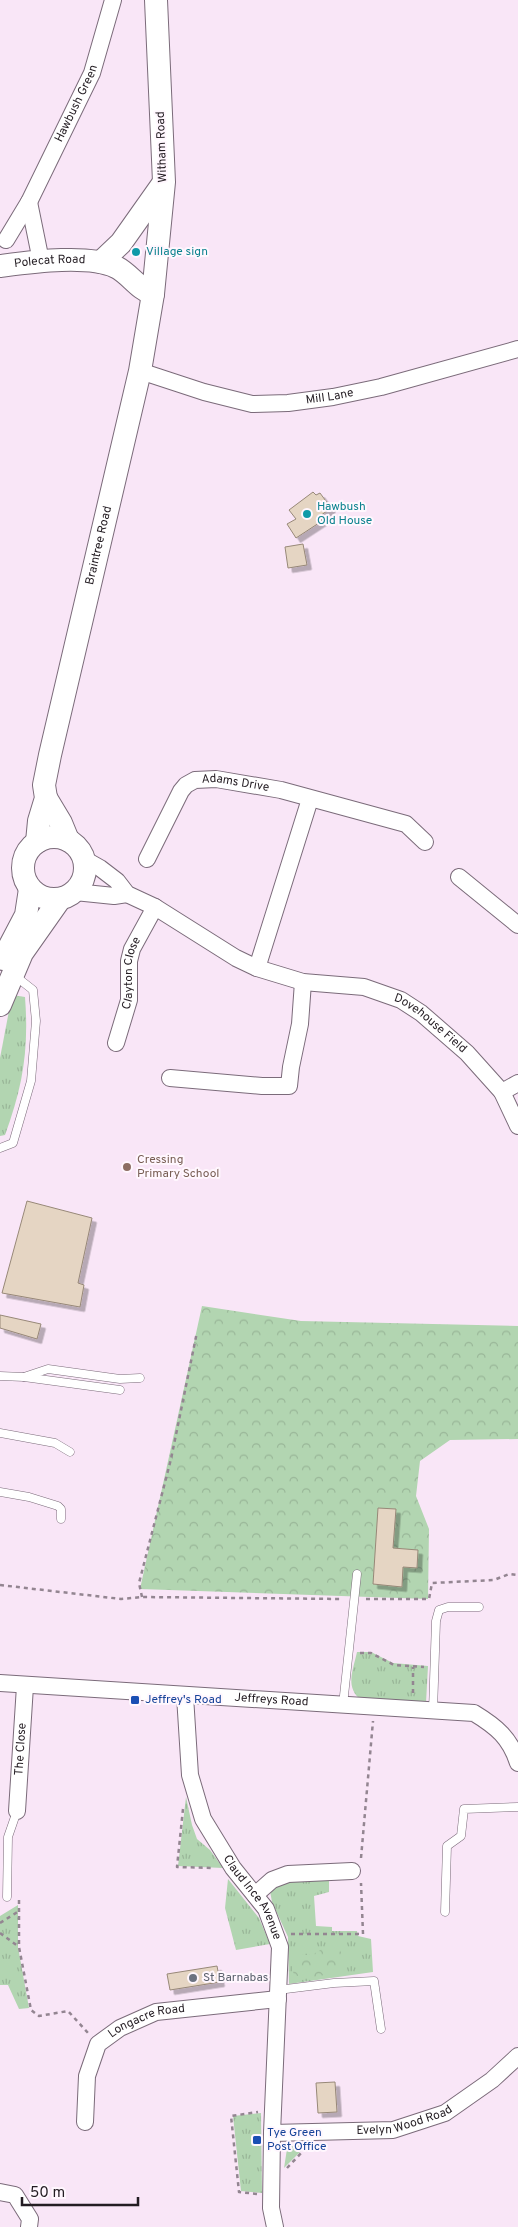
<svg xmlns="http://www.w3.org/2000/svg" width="518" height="2227" viewBox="0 0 518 2227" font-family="Overpass,sans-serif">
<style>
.grass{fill:url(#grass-tufts)}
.forest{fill:url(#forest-crowns)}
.building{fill:#e5d5c3;stroke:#978878;filter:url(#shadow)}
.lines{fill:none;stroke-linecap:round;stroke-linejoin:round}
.lane-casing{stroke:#7b6b7a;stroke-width:9}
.street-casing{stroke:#7b6b7a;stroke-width:18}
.secondary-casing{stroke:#7b6b7a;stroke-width:24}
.path{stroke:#938591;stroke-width:2.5;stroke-dasharray:4 4;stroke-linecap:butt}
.lane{stroke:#fff;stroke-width:8}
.street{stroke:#fff;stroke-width:16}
.secondary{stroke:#fff;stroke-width:22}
.culture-dot{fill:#0f9aa8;stroke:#fff7fe;stroke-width:2}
.education-dot{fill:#8d6e63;stroke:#fff7fe;stroke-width:2}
.transit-dot{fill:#1a4fb4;stroke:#fff7fe;stroke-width:2}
.worship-dot{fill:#6b7280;stroke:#fff7fe;stroke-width:2}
.labels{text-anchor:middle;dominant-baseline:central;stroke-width:4;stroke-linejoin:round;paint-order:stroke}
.street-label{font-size:12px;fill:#231c22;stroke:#fff7fe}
.culture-label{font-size:12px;fill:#0d838f;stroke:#fff7fe;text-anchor:start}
.education-label{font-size:12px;fill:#785e54;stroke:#fff7fe;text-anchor:start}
.transit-label{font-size:12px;fill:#164399;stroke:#fff7fe;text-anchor:start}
.worship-label{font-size:12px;fill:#5b616d;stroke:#fff7fe;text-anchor:start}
</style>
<defs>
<pattern id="grass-tufts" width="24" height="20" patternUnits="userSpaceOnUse" patternTransform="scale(1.25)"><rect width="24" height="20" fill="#b2d5b1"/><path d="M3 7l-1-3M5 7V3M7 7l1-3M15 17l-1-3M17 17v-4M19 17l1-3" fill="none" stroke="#99b698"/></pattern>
<pattern id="forest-crowns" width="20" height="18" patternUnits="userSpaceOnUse" patternTransform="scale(1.25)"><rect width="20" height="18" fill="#b2d5b1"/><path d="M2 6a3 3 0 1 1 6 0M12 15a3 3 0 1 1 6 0" fill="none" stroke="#99b698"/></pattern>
<filter id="shadow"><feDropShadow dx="4.5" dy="4.5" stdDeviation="0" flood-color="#0004"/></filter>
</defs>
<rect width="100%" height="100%" fill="#f9e6f7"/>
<g class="grass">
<path d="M12,995l13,2c4,52 -2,89 -20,138l-5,1v-78z"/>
<path d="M357,1652h14l22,11 35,3 -2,37 -67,-5c-14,-12 -5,-31 -2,-46z"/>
<path d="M186,1797l6,28 5,14 13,11 13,18 -45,-2z"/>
<path d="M324,1877l5,3v12l-15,4 2,30 16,1v4h25l1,5 13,3 2,33 -84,12 -1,-47 -16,-35 -2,-11 6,-8z"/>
<path d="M228,1879l31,39 11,26 -34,6 -11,-42z"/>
<path d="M18,1905v42l11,61 -10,1 -11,-24h-8v-69z"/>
<path d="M261,2113l1,80 -21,-2 -8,-75z"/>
<path d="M307,2145l-23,23 3,-19 5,-3z"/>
</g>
<g class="forest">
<path d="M202,1306l99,15 217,5v113l-68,1 -30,21 -4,35 13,33 -1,70 -288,-10z"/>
<path d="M332,1943l7,5 3,7 -6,16 -25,8 -17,-4 -2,-7 7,-13h13z"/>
</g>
<g class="building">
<path d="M313,492l3,3 4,-2 11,15 -11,8 2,5 -26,17 -9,-14 9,-5 -7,-9z"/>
<path d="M303,544l4,21 -19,3 -3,-21z"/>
<path d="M27,1201l65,17 -14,65 6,2 -4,22 -78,-14z"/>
<path d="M0,1315l41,9 -4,15 -37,-11z"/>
<path d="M378,1508l18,1 -3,39 25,2 -1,18 -14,-1 -1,20 -29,-3z"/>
<path d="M217,1966l3,16 -50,8 -3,-16z"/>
<path d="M335,2082l2,30 -19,1 -2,-30z"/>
</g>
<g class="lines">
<defs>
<g id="lane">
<path d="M0,1148l13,-5 18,-62 5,-60 -3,-31 -19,-15"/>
<path d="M0,1376l24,1 24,-8 72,10 20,-1"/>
<path d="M24,1377l96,13"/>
<path d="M0,1433l55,10 15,9"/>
<path d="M0,1492l29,5 29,9 3,3v10"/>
<path d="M343,1705l14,-131"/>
<path d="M433,1711l3,-90 3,-11 9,-3h31"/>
<path d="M7,1897l1,-60 9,-26"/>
<path d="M445,1912l2,-66 14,-10 3,-27 54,-2"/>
<path d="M278,1990l56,-7 40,-2 7,48"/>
</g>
<g id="street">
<path d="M29,202l12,59"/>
<path id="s1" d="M6,240l23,-38 63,-129 21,-73"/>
<path id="s2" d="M140,371l64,21 48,12 36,-1 45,-6 48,-10 137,-38"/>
<path id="s3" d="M84,859l16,9 17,13 10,13 28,13 81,51 21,10 46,14 61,5 37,13 20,13 46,40 35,39 16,34"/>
<path id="s4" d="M147,859l34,-68 5,-6 9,-5 21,-1 65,11 125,34 19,18"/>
<path d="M459,877l59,48"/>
<path d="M75,892l39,4 13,-2"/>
<path d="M257,968l53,-169"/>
<path id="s5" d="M116,1043l13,-43v-39l3,-12 23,-42"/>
<path d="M170,1078l92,8h27l2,-19 9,-43 3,-42"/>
<path d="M502,1092l16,-9"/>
<path id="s6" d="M0,1683l474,30c23,14 36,25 44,50"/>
<path id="s7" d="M185,1696l5,79 13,44 30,49 33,41 14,38 -8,186 -1,75 4,19"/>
<path id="s8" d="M17,1811l8,-125"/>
<path d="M255,1895l17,-15 16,-6 64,-3"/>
<path id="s9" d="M85,2122l2,-46 11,-32 22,-16 36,-16 122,-13"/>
<path id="s10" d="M272,2133l121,-3 52,-17 47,-33 26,-24"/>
<path d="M0,2192l15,3 15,24 -1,8"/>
</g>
<g id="secondary">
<path d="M101,262l20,-19 41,-58"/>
<path id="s11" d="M0,266c31,-4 88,-12 116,1 14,7 22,22 37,27"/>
<path d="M46,798l15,25 7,17"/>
<circle cx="54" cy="868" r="31"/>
<path id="s12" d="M37,842l2,-21 7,-23 -2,-13 6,-30 90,-384 13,-77 11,-112 -8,-182"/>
<path d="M3,959l23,-44 4,-26"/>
<path d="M0,1005l22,-52 38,-54"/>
</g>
</defs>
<use href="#lane" class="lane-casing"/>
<use href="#street" class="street-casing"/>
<use href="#secondary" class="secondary-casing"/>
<g class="path">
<path d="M0,1585l121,14 21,-2 201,2"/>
<path d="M142,1597l-3,-14 32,-124 26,-127"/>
<path d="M366,1599h63l3,-16 62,-3 15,-6 9,1"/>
<path d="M360,1653h11l23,12 30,2"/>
<path d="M413,1693v-26"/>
<path d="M183,1809l-6,58 37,1"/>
<path d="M361,1858l12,-137"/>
<path d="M19,1900v47l12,63 8,6 29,-5 21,23"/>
<path d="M0,1923l19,-12"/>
<path d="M0,1933l19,14"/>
<path d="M291,1934h72l-2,-51"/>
<path d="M287,2168l18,-19"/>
<path d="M257,2194l-18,-2 -8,-76 27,-4"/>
</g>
<use href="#lane" class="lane"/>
<use href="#street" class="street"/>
<use href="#secondary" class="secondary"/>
</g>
<g class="culture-dot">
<circle cx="136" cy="252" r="5"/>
<circle cx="307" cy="514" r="5"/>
</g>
<circle class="education-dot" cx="127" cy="1167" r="5"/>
<g class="transit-dot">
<rect x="130" y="1695" width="10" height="10" rx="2.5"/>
<rect x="252" y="2135" width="10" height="10" rx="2.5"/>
</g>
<circle class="worship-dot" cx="193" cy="1978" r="5"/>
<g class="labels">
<g class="street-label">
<text stroke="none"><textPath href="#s1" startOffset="154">Hawbush Green</textPath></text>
<text transform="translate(162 147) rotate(-92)">Witham Road</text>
<text stroke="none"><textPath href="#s11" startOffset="50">Polecat Road</textPath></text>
<text stroke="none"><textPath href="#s2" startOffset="195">Mill Lane</textPath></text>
<text stroke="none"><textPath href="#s12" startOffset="304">Braintree Road</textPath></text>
<text stroke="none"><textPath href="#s4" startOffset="135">Adams Drive</textPath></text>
<text stroke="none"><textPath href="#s5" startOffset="72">Clayton Close</textPath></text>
<text stroke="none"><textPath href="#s3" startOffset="392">Dovehouse Field</textPath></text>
<text stroke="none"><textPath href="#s6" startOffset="272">Jeffreys Road</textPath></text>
<text stroke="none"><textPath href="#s8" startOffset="62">The Close</textPath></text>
<text stroke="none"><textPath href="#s7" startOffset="218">Claud Ince Avenue</textPath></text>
<text stroke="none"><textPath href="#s9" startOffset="135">Longacre Road</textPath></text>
<text stroke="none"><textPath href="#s10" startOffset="134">Evelyn Wood Road</textPath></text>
</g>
<g class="culture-label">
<text x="146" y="252">Village sign</text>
<text x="317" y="507">Hawbush<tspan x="317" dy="14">Old House</tspan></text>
</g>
<g class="education-label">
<text x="137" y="1160">Cressing<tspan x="137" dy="14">Primary School</tspan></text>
</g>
<g class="transit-label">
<text x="145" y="1700">Jeffrey's Road</text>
<text x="267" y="2133">Tye Green<tspan x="267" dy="14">Post Office</tspan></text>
</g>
<g class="worship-label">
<text x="203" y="1978">St Barnabas</text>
</g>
</g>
<path d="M22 2197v8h116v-8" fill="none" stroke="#231c22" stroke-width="2.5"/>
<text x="30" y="2197" font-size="15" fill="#231c22" stroke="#fff7fe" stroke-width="4" paint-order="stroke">50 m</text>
</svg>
